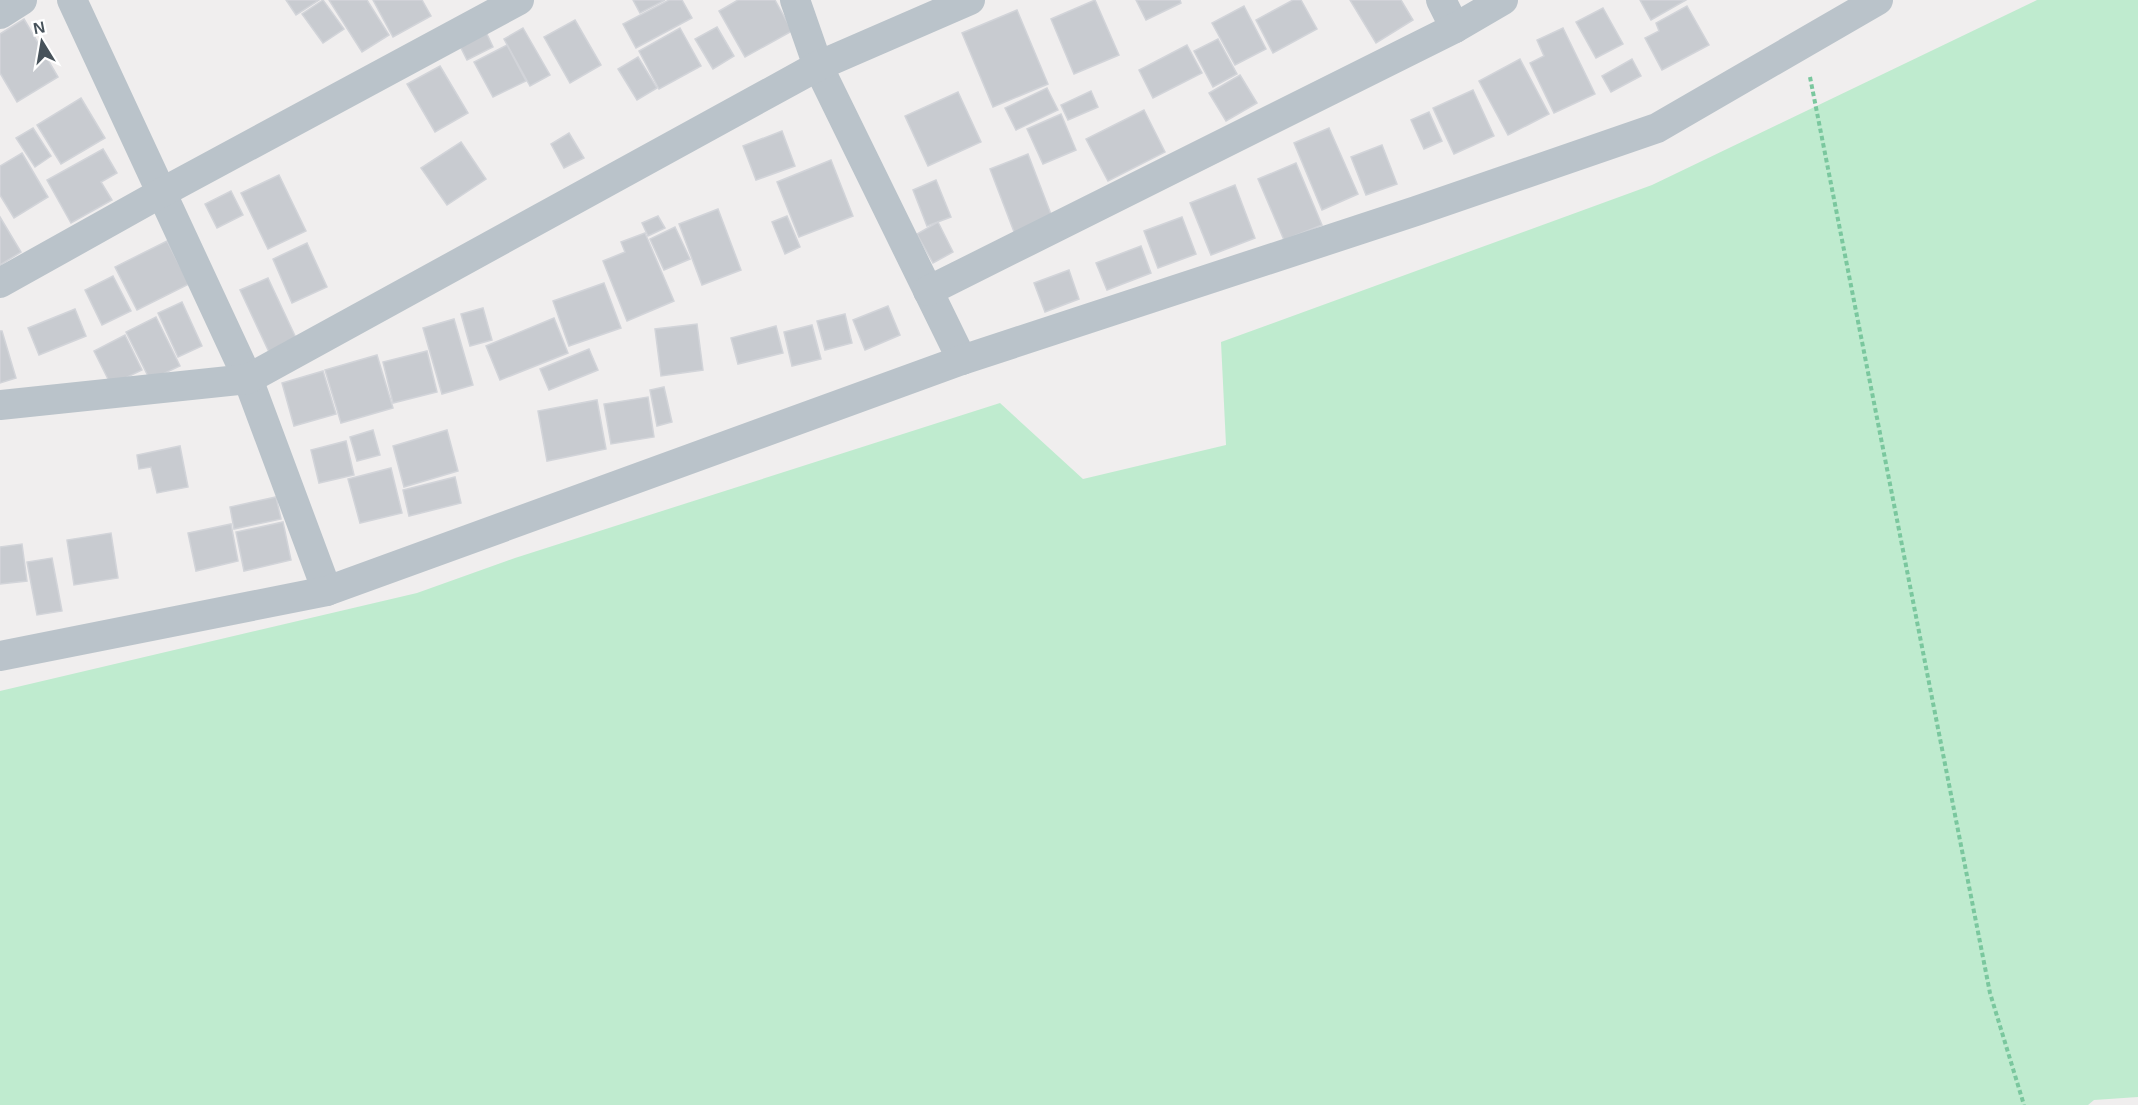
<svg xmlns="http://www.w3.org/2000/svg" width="2138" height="1105" viewBox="0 0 2138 1105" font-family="Helvetica,sans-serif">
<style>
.green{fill:#bfebcf}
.building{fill:#c8cbd0;stroke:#d2d4d9;stroke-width:1.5}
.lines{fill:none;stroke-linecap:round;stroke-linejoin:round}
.path{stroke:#7ac79e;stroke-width:4;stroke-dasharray:4.5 3;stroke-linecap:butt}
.minor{stroke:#bac3ca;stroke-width:30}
</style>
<rect width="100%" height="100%" fill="#f0eeee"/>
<path class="green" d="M2037,0h101v1097l-44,3 -6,5h-2088v-414l417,-98 98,-35 485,-155 83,76 143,-34 -5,-103 431,-157z"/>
<g class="building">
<path d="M286,0h33l-23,15z"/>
<path d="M323,0l21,29 -21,14 -21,-29z"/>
<path d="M329,0h38l22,35 -27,17z"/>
<path d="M373,0h49l9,16 -38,21z"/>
<path d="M633,0h32l-25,13z"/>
<path d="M669,0h13l10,18 -56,30 -13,-24z"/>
<path d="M738,0h37l17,31 -47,26 -26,-46z"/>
<path d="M1095,0l24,55 -45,19 -23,-55z"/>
<path d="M1136,0h44l1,3 -35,17z"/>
<path d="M1293,0h8l16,29 -44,24 -17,-33z"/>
<path d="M1350,0h51l12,20 -37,23z"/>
<path d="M1640,0h46l-35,20z"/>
<path d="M1244,6l22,43 -31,16 -23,-42z"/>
<path d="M1687,6l22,39 -47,25 -17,-32 14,-7 -3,-8z"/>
<path d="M1603,8l20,36 -27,14 -20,-36z"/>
<path d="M1017,10l31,74 -55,23 -31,-74z"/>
<path d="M24,19l34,58 -41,25 -17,-29v-39z"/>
<path d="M575,20l26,45 -31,18 -26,-46z"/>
<path d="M717,27l17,29 -21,13 -18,-30z"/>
<path d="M523,28l27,47 -20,11 -26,-47z"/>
<path d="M680,28l21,38 -42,23 -20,-38z"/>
<path d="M1563,28l32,66 -41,19 -24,-50 14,-7 -7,-16z"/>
<path d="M485,30l8,17 -26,13 -8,-16z"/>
<path d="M1218,39l19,35 -24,13 -19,-36z"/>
<path d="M507,45l19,36 -33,16 -19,-35z"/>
<path d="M1187,45l15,28 -49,25 -14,-28z"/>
<path d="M638,57l19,31 -20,12 -19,-31z"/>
<path d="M1520,59l29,55 -41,21 -29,-54z"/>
<path d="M1632,59l9,17 -30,16 -9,-16z"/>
<path d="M440,66l28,47 -33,19 -28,-48z"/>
<path d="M1240,75l17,28 -31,18 -17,-28z"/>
<path d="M1047,88l11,22 -42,20 -11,-22z"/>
<path d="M1473,90l21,46 -40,18 -21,-46z"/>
<path d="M1091,91l7,16 -30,13 -7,-15z"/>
<path d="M958,92l23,50 -53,24 -23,-50z"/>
<path d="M81,98l24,40 -44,26 -24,-39z"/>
<path d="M1144,110l21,42 -57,29 -22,-42z"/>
<path d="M1429,112l13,29 -18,8 -13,-29z"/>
<path d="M1061,114l15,36 -33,14 -16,-35z"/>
<path d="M33,128l18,28 -16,11 -19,-29z"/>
<path d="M1329,128l29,66 -36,16 -28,-67z"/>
<path d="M782,131l13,35 -39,14 -13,-34z"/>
<path d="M569,133l15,25 -20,10 -13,-24z"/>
<path d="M461,142l25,37 -39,26 -26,-37z"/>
<path d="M1382,145l15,39 -31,11 -15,-38z"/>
<path d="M103,149l14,24 -16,9 11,18 -41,23 -24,-43z"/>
<path d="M22,153l26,44 -34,21 -14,-23v-29z"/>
<path d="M1028,154l26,68 -38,15 -26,-68z"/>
<path d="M831,160l22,56 -54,21 -22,-55z"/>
<path d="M1296,163l26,62 -38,15 -26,-61z"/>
<path d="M279,175l27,56 -38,18 -27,-56z"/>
<path d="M936,180l15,37 -24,9 -14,-36z"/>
<path d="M1235,185l20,53 -44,17 -21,-52z"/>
<path d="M231,191l12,24 -26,13 -12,-24z"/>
<path d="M718,209l23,61 -39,15 -23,-61z"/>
<path d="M658,216l7,12 -17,8 -6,-13z"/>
<path d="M787,216l13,31 -15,7 -13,-32z"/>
<path d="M0,217l21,35 -21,13z"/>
<path d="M1182,217l14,37 -38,14 -14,-37z"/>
<path d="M938,222l15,30 -20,11 -16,-29z"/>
<path d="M675,227l15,32 -26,11 -14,-31z"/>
<path d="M645,233l29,68 -47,20 -24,-60 22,-9 -4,-10z"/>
<path d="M167,241l22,43 -52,26 -22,-43z"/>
<path d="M307,243l20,44 -35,16 -19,-44z"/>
<path d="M1141,246l10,27 -44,17 -11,-27z"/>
<path d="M1069,270l10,29 -34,13 -11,-29z"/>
<path d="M113,276l18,35 -29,14 -17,-35z"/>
<path d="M268,278l29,62 -28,12 -29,-62z"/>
<path d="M604,283l17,45 -52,18 -16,-45z"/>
<path d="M182,302l20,44 -24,11 -20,-44z"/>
<path d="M888,306l12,29 -35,15 -12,-30z"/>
<path d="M483,308l9,32 -22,6 -9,-32z"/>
<path d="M75,309l11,27 -47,19 -11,-27z"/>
<path d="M845,314l7,29 -27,7 -8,-29z"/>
<path d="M156,317l24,49 -30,14 -24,-48z"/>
<path d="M554,318l14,35 -68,27 -14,-34z"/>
<path d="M454,319l19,66 -31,9 -19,-66z"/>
<path d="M697,324l6,46 -42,6 -6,-47z"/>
<path d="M812,325l9,34 -29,7 -8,-34z"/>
<path d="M776,326l7,27 -45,11 -7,-26z"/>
<path d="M0,331h2l14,47 -16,5z"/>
<path d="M125,335l17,35 -31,15 -17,-34z"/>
<path d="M589,349l9,21 -49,20 -9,-21z"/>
<path d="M427,351l10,41 -44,11 -10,-41z"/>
<path d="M377,355l16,53 -52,15 -16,-53z"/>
<path d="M323,371l13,43 -42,12 -12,-43z"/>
<path d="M664,387l8,35 -15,4 -7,-36z"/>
<path d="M648,397l6,40 -43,7 -7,-40z"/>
<path d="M597,400l9,49 -59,12 -9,-50z"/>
<path d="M373,430l7,25 -23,6 -7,-24z"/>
<path d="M447,430l11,41 -54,16 -11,-41z"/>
<path d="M346,441l8,34 -35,8 -8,-33z"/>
<path d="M180,446l8,41 -31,6 -6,-26 -12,2 -2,-14z"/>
<path d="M391,468l11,45 -42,10 -12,-44z"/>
<path d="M455,477l6,26 -52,13 -6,-26z"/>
<path d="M276,497l5,22 -47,10 -4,-22z"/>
<path d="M283,522l8,38 -47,11 -8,-39z"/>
<path d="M231,524l7,37 -42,10 -8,-38z"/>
<path d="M111,533l7,45 -44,7 -7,-45z"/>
<path d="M22,544l5,37 -27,3v-37z"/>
<path d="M52,558l10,53 -25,4 -10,-53z"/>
</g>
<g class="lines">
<path class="path" d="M1810,77l180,916 34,112"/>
<g class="minor">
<path d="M72,0l176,379 79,212"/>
<path d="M795,0l23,66 144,294"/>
<path d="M1441,0l14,28"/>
<path d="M0,14l22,-14"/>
<path d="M0,283l161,-90 358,-193"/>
<path d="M928,291l527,-263 48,-28"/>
<path d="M0,405l248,-26 570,-313 152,-66"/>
<path d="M0,656l327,-65 635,-231 454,-149 241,-83 221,-128"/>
</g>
</g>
<g transform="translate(42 42) rotate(349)" stroke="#ffffff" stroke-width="4.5" paint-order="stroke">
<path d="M0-4.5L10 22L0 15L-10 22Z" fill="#47525a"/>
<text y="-9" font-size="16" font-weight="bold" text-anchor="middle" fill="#47525a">N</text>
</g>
</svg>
